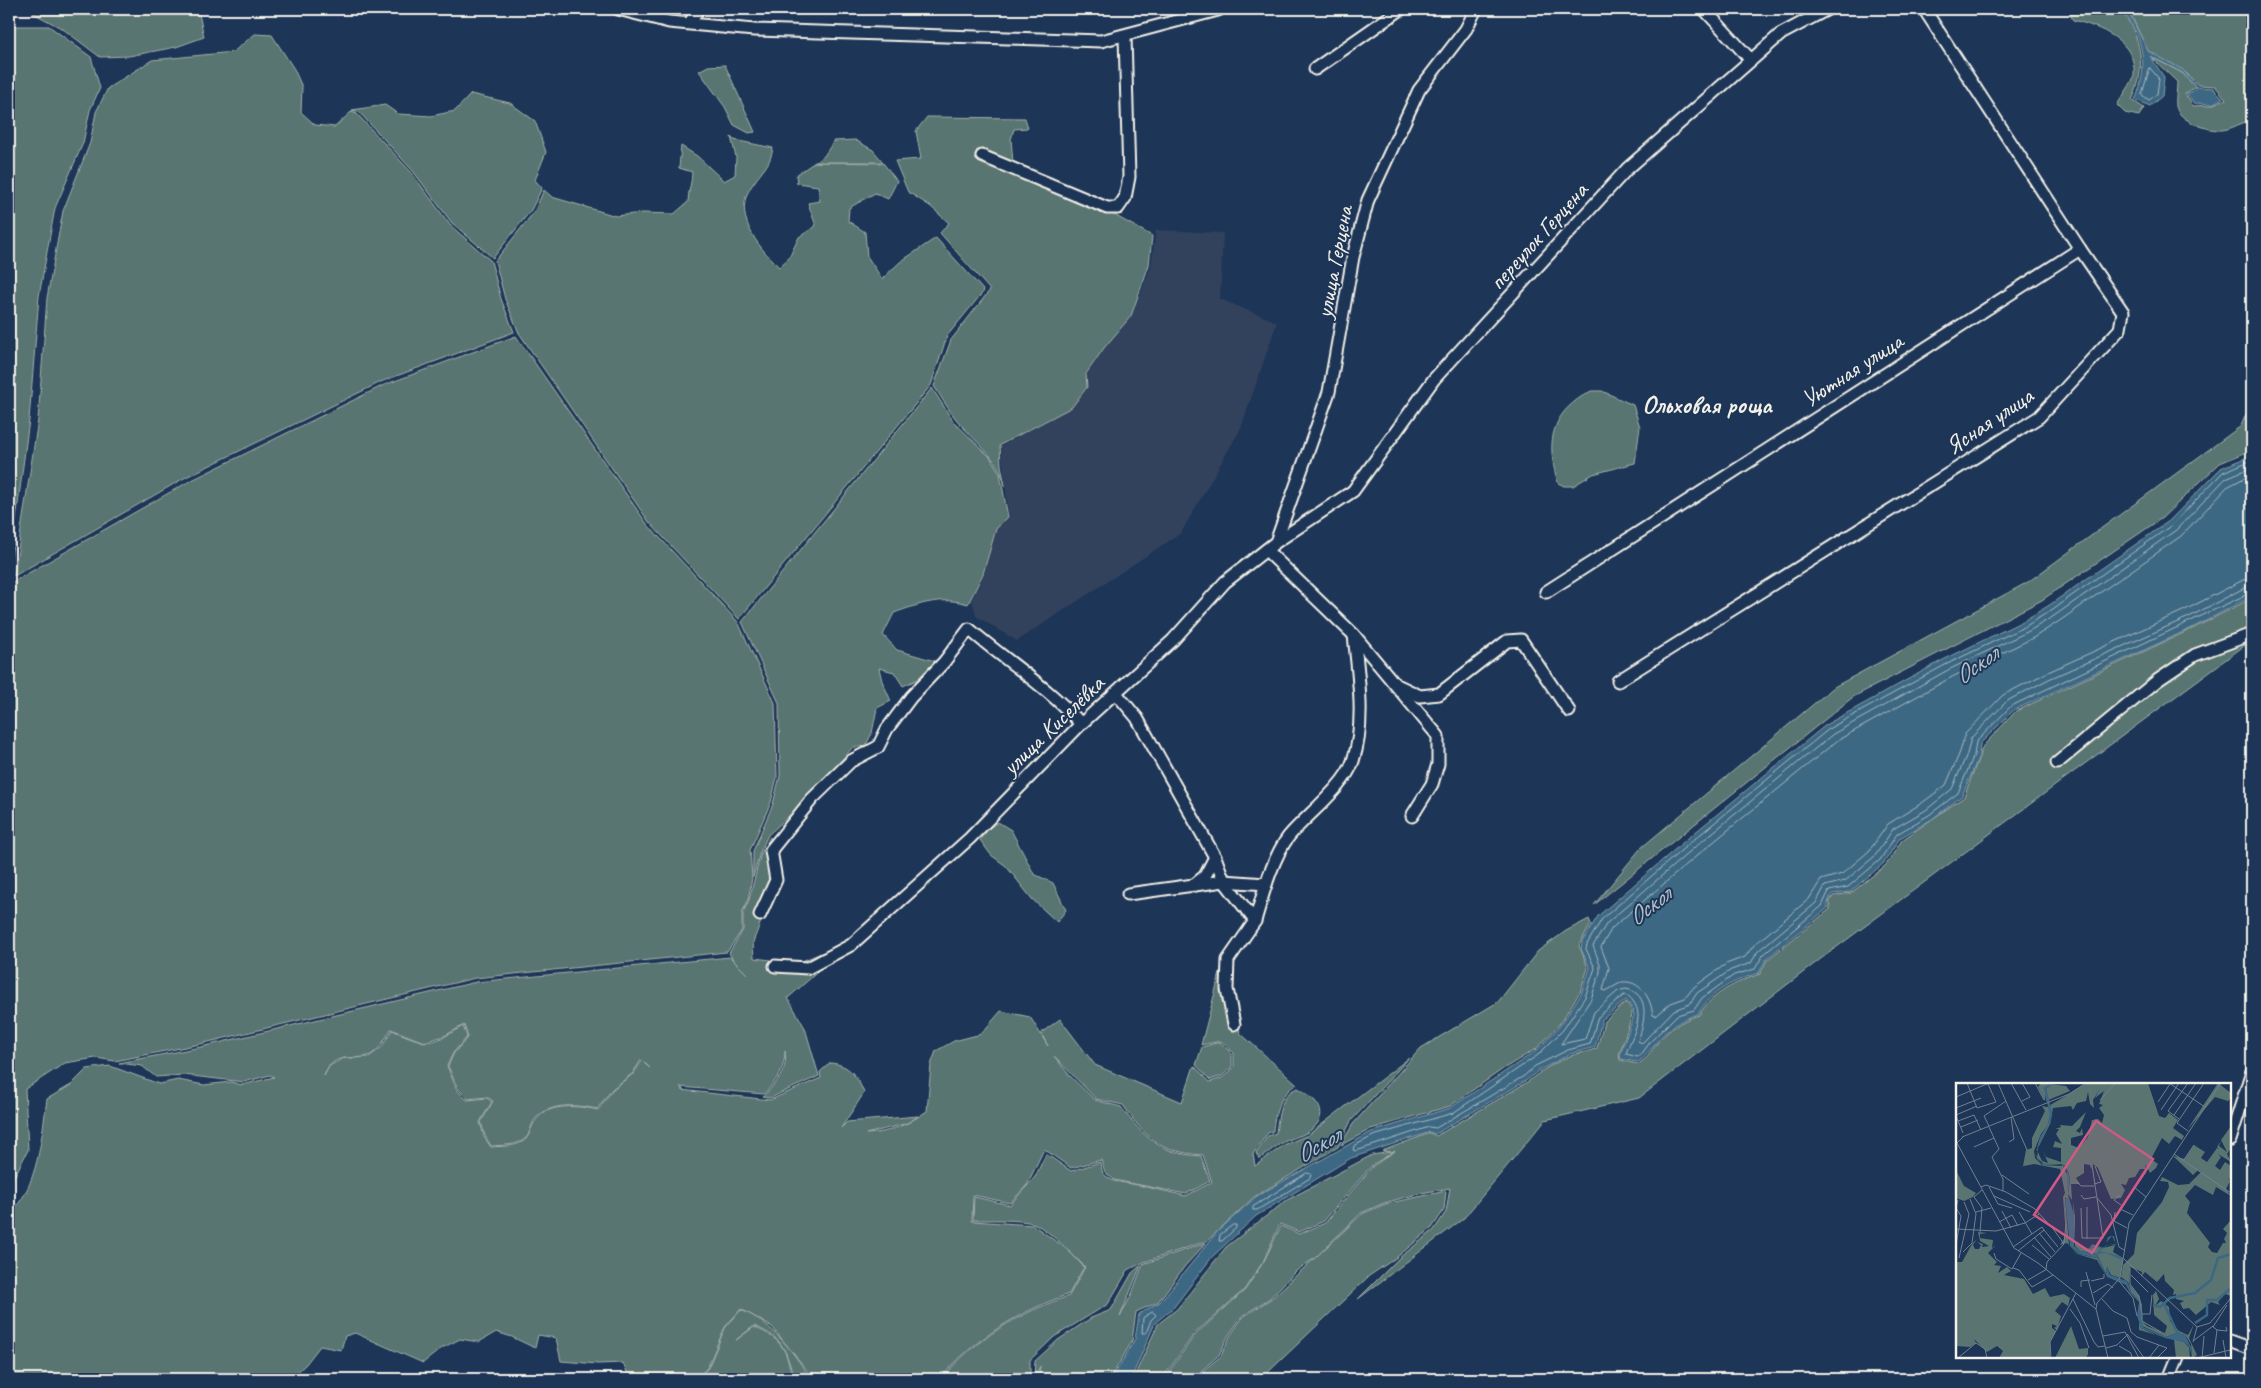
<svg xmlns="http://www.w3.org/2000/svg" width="2261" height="1388" viewBox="0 0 2261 1388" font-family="Caveat,sans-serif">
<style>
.built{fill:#31425d}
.green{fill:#597471;stroke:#a6b2ac;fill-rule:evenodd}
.water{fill:#3c6883;stroke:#869fab}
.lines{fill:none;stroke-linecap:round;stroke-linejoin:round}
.shore{stroke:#aabac0;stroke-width:1}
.minor-casing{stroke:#f4f1e8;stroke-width:15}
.minor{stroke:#1d3557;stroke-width:11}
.labels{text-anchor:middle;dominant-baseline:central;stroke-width:4;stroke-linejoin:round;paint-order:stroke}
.street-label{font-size:24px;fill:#f4f1e8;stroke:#1d3557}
.neighbourhood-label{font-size:25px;font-weight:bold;fill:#f4f1e8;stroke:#1d3557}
.water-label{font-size:25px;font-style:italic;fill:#b4c1c5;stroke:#1d3557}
.inset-river{fill:none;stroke:#3c6883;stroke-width:2.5}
.inset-road{fill:none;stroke:#738091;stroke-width:1}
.view{fill:#d15985;fill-opacity:0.15;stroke:#d15985;stroke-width:2.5}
.inset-edge{fill:none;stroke:#f4f1e8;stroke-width:2.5}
</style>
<rect width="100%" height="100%" fill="#1d3557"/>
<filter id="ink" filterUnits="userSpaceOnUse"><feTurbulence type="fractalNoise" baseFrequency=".02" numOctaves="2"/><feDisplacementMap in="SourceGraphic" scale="10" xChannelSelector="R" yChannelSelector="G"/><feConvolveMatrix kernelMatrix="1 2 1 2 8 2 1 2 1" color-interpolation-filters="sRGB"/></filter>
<g filter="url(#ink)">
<path class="built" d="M1156,230l67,3 -3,66 57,23 -36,106 -60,105 -164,108 -41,-25 -4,-17 12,-24 12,-46 13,-12 -8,-71 71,-39 15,-20v-12l17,-27 27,-32 9,-21 11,-29z"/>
<g class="green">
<path d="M33,9h165l6,28 -28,10 -47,9 -29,1 -37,-28 -30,-16z"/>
<path d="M2058,9h61c23,25 28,60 13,91l12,8 -5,8 -14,-3 -8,-8c4,-7 17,-24 17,-30 3,-35 -35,-48 -61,-55l-5,-9z"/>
<path d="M2128,9h124v112c-12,1 -19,8 -30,9 -13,1 -44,-9 -46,-24 -1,-7 1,-16 1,-24l-26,-25 31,16 13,14 -10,7 8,12 18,-1 15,-6 -11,-13 -17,-1 -15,-15 -35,-19z"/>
<path d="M9,26h40l42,31 9,31 -10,22 -7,33 -28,65 -16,88 -10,124 -20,153z"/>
<path d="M255,34l17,1 22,34 8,18 -1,25 14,13 20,2 16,-15 6,2 54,58 39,53 41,36 10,38 13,33 -131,49 -197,96 -172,99 24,-156 9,-122 16,-87 27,-68 6,-31 12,-24 44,-28 81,-8z"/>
<path d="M725,65l30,67 -6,1 -15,-8 -9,-18 -26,-36 9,-5z"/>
<path d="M471,94l39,9 25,18 11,31 -11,28 7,8 -11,22 -38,48 -41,-35 -39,-52 -54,-59 -7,-2 33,-5 13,9 33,2 24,-5z"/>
<path d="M927,117l98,1 3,10 -14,1 -3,10 2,24 -36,-13 -2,7 141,59 36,20 -3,29 -18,51 -27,32 -18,26 1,13 -15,20 -72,38 1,20 4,21c-7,-31 -31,-44 -49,-67 -8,-10 -15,-22 -22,-33l17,-46 39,-50 -50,-57 9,-10 -19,-17 -22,-14 -13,-31 26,-2 -5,-28z"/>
<path d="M731,137l3,3 39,8c-3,18 -10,21 -20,36 -23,29 5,63 26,83l10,-9 10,-21 17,-11 -8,-23 12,-2 -2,-15 -21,-3 -1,-8 19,-13 68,1 14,18 -9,18 -13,-6 -26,15 -1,13 17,11 2,24 15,23 18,-17 36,-24 48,53 -37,45 -16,49 -192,234 -90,-97 -130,-189 -14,-34 -10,-38 39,-49 10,-22 8,7 64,19 26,-3 32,1 14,-12c0,-11 4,-19 4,-30l-13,-4 2,-22 16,10 27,25 11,-6 1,-18z"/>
<path d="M855,140l18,10 10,12h-67l8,-6 10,-15z"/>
<path d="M516,336l131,188 91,98 37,81 2,74 -6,25 -21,48 2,28 -4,22 -6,13v17l-15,22 -252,26 -275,66 -85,17 -19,-3 -31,5 -40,26 3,61 -19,37v-586l2,-18 177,-101 196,-97z"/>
<path d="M932,388l21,33 37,36 10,17 8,43 -12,12 -13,45 -15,30c-27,-8 -49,0 -74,9l-11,22 14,15 38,11 -8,14 -24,11 -9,-14 -15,-4 3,13 9,20 -14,7 -5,25 -7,14h-12l-51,57 -34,31 -8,17 -7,25v-26l20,-47 7,-28 -1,-73 -37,-81z"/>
<path d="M1591,391h11l31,14 7,22 -5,36 -42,11 -20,12h-9l-6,-3c-13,-42 -7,-71 33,-92z"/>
<path d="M2252,400v50l-32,13 -58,55 -120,82 -189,97 -259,208 47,-57 193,-161 194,-105 213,-156z"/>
<path d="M2252,598v42l-430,318 -183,140 -94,22 -81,98 -106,81 40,-40 36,-29 12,-18 4,-24 -29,5 -37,10 -23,10 -46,45 -19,13 -26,27 -28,18 -14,20 -9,19 -17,15 -2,9h-36l31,-44 50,-45 19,-29 17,-35 18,8 26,-11 48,-57 22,-15 -23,14 -48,56 -25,11 -19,-8 -17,38 -19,28 -50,44 -32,45h-29l25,-55 19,-15 49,-62 61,-47 85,-45 19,-3 -9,-1 48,-18 6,3 93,-55c11,-10 27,-19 41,-25 9,-3 18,-4 27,-8l7,-26 22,-20 6,8v5l-13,40 1,5 18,4c9,-5 11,-9 16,-17 11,-15 27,-27 45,-32 13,-22 37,-33 61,-41l7,-14 63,-51 -1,-7 4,-6 18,-3 35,-28 16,-25 62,-43 19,-51 33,-35 178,-83z"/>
<path d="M998,822l13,8 23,44 19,9 13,27 -9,12 -25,-23 -26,-33 -15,-11 -11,-15 9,-12z"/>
<path d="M770,837l9,38 -26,67 1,16 43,5 58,-24 -67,59 17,30 14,48 -49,22 -7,-1c12,-13 26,-27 22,-46 0,18 -9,30 -21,43l-84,-7 3,2 -2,1 89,10 51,-22 -1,-6 10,-9c19,1 27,13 34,30l-23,35 6,-6 71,-6 -10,7 -42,11c24,-1 42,-10 61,-23l4,-46 5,-14 18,-10 27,-7 20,-23 29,6 18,29 -7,-13 19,-14 35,46 87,37 12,-36 16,16 12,-4 12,-10v-15l-13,-12 -20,4 23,-87 16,75 57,51c-16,8 -23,30 -24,47l-5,2 -15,21 2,12 29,-21 24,-10 101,-77 -58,63 -13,26 -84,50 -47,44 -63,21 -16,8 -20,34 -54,33 -24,23v19h-88c32,-40 79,-67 127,-83l16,-29c-12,-12 -35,-36 -50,-43 -12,-5 -48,-4 -62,-4l1,-23 36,8 25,-28 11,-23 25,17 29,-9 3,12 10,7 25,4 48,11 26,-14 -9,-27c-42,-3 -58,-17 -80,-50l-27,-6 -42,-43 16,20 25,24 26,7c23,31 40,47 80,49l9,25 -24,13 -72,-14 -9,-8 -4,-12 -30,8 -27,-19 -17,36 -17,18 -37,-8 -1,26 61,4 35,25 16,17 -15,27c-49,17 -96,45 -129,85h-126l-42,-52 -31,-18 -16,18 -18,41 -12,11h-67v-5l-5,-11 -25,1 -37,-3 -5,-23 -18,-3 -3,13 -23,-11 -16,-5 -17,10 -19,-3 -18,9 -19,15 -68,-30 -10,3 -4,14 -21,-4 -14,18 -16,15h-281v-166c29,-22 33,-80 38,-114l24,-14 16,-16 23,-3 49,18 19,-4 26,5 27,-3 11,3 32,-8 -4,-2 -26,7 -61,-7 -27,2 -14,-11 -23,-3 82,-16 275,-65 254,-25 17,17 -13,-13 -5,-8 14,-23v-17l6,-13 12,-47zM464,1025l4,12 -14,16 -6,13 10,23 10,10 19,-2 6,4 -12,21 4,14 6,10c11,-1 27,0 35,-8 5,-6 5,-16 11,-21 16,-15 41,-12 60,-8l15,-20 21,-16 8,-13 9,8 -8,-7 -9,13 -20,15 -15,21c-18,-4 -49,-8 -62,10 -6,7 -5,17 -14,22 -8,5 -21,4 -31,5l-7,-10 -4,-15 12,-20 -5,-4 -20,2 -10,-10 -10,-24 6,-13 14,-16 -4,-11c-34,21 -35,19 -71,4l-10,17 -13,10 -25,1 -15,8 -5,10c11,-26 24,-14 44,-20 11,-4 17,-17 23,-27l33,13 20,-6z"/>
<path d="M1589,919l2,5 -12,21 9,23 -8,24 -22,34 -22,23 -33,20 -53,37 -79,23 -30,16 12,-21 68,-76 77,-46 40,-51 28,-20z"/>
<path d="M1220,1042l12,12v13l-10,9 -12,4 -14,-15 6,-18z"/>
<path d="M1298,1088c19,11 35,27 10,44 -8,5 -18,6 -26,11 -8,4 -15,11 -23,16l-3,-6 12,-17 8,-3c2,-15 4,-40 22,-45z"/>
<path d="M1446,1191l-2,19 -12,18 -35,29 -28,19 -108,103h-59l2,-9 17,-14 9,-20 13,-19 29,-19 90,-84 23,-10z"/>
<path d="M1206,1243l-21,23 -27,36 -22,10 -4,29 -22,38h-72l2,-13 -6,13 1,-18 23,-21 33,-22 20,-8 21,-37 9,-8 -21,52 11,-21 12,-32z"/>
<path d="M741,1310c33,14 51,41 70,69h-14c-6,-8 -7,-16 -11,-25 -6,-16 -18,-22 -32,-28l-18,14 18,-13c13,6 26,12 32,27 3,10 4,17 10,25h-100l12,-11 17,-40z"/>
</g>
<g class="water">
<path d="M2120,9l8,2 20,40 35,19 14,17 16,1 10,10 -11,6 -19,-1 -6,-9 8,-4v-3l-13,-15 -32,-16 14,21 -2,19 -12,10 -15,-6c14,-31 9,-67 -15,-91z"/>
<path d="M2252,455v141l-58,31 -180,83 -34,34 -1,12 -17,40 -30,23 -32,19 -16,25 -34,29 -18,2 -4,8v6l-62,51 -7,14c-24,7 -48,18 -61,41 -18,5 -32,16 -44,31 -6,7 -7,12 -16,17l-17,-3 -1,-4 14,-40 -1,-6 -7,-9 -24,20 -7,27 -25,7 -32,17 -11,9 -92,54 -5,-2 -79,26 -95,58 -44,41 -38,50 -19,16 -24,56h-19l23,-40 4,-25 21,-12 57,-70 40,-36 114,-64 79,-24 86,-57 23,-24 22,-33 9,-26 -9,-19 1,-7 16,-26 89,-77 140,-115 116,-64 80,-39 25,-15 121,-85 52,-53z"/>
</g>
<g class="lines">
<g class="shore">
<path d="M2150,68l9,11 -2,15 -8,6 -7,-5z"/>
<path d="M2252,460l-29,12 -51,53 -122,86 -24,15 -81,39 -115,63 -139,114 -89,77 -15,25 -1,5 9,19 -10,29 -22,33 -25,25 -85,58 -80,23 -19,10 -1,4 3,1 73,-24 7,1 88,-52 11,-10 33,-16 22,-6 8,-27 26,-22c5,1 6,2 9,6 13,17 -3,37 -7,53l11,3 4,-2 9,-13 27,-27 17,-5 8,-12 32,-23 21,-6 8,-14 59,-49 7,-15 19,-4 32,-27 17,-26 32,-19 29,-22 16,-38 2,-13 35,-36 241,-114"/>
<path d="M2252,467l-26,11 -50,52 -122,86 -25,15 -81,39 -115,64 -138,113 -88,76 -14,23 7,18v8l-9,27 -30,45 24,-5 9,-27 24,-21 8,-2c26,5 18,35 12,52l4,2 32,-33 16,-6 7,-11 34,-23 20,-7 7,-12 58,-48 9,-17 20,-5 30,-25 18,-27 33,-19 26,-21 15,-35 4,-16 36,-37 42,-22 140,-62 57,-30 6,-1"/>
<path d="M2252,474l-25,13 -46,49 -123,86 -25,16 -81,39 -114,63 -138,113 -88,75 -11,19 8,21 -6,22 3,1 16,-9c19,-2 29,17 31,33l3,1 15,-13 14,-5 9,-11 32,-23 19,-7 9,-12 55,-46 12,-19 21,-6 27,-23 19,-27 34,-21 24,-18 14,-33 5,-18 38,-39 43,-22 139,-63 58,-30 9,-2"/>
<path d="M1307,1173l4,1 -1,4 -53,32h-4v-3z"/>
<path d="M1233,1225h3v3l-14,13h-3l1,-6z"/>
<path d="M1153,1312l3,3 -5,5 -5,13h-4l1,-15z"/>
</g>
<defs>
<g id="minor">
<path d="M618,9l51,13 85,8 347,11 117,-31v-1"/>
<path d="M1704,9l46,50"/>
<path d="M690,23l8,-14"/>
<path d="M1315,69l86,-60"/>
<path d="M982,156l125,52h11l7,-10 4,-21 -4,-141"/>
<path d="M1276,542l53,-150 24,-135 15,-57 51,-110 47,-61 10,-20"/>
<path d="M1266,550l88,85 84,101v28l-6,20 -20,32"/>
<path d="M1546,592l534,-343"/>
<path d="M1618,681l421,-264 81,-88 3,-17 -43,-63 -156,-240"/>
<path d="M1399,686l21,10 19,-2 68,-53 14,-1 48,71"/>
<path d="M1116,693l21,25 78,139 9,24 31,40 -27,39 -1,29 7,35"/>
<path d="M2057,763l101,-83 37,-25 57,-21"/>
<path d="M1195,885l29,-4 42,3"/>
<path d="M1128,894l66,-9 11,-9 10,-19"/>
<path d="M760,915l16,-35 -5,-30 41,-51 39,-38 27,-14 9,-18 24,-32 33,-35 25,-33c37,32 79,58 112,95"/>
<path d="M1255,921c7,-24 18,-65 34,-85 17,-20 57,-51 64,-75 13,-38 5,-87 1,-126"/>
<path d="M775,966l33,2 43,-23 119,-107 111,-114 92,-84 52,-58 51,-40 77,-51 81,-112 193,-210 154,-135 47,-25"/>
<path d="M2230,1140l22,-69"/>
<path d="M2230,1341l22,8"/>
<path d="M2169,1379l9,-22"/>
</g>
</defs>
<use href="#minor" class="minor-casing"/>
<use href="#minor" class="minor"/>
</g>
</g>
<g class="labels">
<g class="street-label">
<text transform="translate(1538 236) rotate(-48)">переулок Герцена</text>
<text transform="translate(1334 262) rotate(-79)">улица Герцена</text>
<text transform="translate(1852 370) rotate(-33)">Уютная улица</text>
<text transform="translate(1989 421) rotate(-34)">Ясная улица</text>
<text transform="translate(1053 725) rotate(-44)">улица Киселёвка</text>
</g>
<g class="neighbourhood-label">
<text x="1707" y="405">Ольховая роща</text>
</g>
<g class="water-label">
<text transform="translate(1976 665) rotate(-35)">Оскол</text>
<text transform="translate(1649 906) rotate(-37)">Оскол</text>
<text transform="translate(1318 1145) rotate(-29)">Оскол</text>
</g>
</g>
<g transform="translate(1956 1083)">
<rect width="275" height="275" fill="#1d3557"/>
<path d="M85,0l25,3 4,5 -24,10 1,-16 -2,16 -7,-14zM131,0h61l11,33 6,2 4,-5 9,7 -5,8 11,8 -2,4 -7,-4 -6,8 -7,-6 -11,21 7,5 -2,4 -6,5 -4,-8 -1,4h-5l-5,8 -6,1 -3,7 5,1 -10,-2 4,6 -4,8 -10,1 -13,-31 -5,-4 -2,5 -1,-4 -6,-1v9l-8,5 4,6h-9l1,16 -4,-6 2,-15 -2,-8 -3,-5 -4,-2h-17l-7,-6 2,-17 8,-15 -6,8 -7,17 1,7 7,7 21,1 5,10v23l-3,-1 4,47 9,9 19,4 2,3 6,13 -8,-14 -20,-6 -10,-11 -7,2 6,-9 -3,-39 2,-4 -5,-24 -26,-5 -15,3 4,-1 3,-16 6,-2v-10l13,-27 -3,-5 5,1zM144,6l-5,9 9,-7 -5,13 4,1 -4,3 5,7 -2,8 -4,-4 -6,1 -4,17 -9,11 -8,-3v-7l12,-3 -1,-7 -2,5 -4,-2 4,-4 6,-15 -14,14 -12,-1 3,6 -2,-4 -6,2h4l-3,5 6,10 -7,-3 -2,6 8,1v14l-15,-5 -3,-6 5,12 -6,-2 -5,-11 13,-26 3,-16 18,-2 2,4 4,-7 9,-2 2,-9 2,12 4,4 -1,-8zM262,0l13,10v5l-3,3 -13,-4 -28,33zM275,43v22l-4,6 4,8 -13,-8 3,3 -6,9 5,4 5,-8 6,4v14l-3,-2 2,3 -4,8 5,7 -15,-9 -3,8 -18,-10 -10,11 5,6 -3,11 23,30 -2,4 4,5 5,1 6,-10h3l-2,-4 3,-6 -4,-4 8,-9v76l-6,-2 -7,8 2,3 -9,-3 -15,13 -7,-7 -6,1 -3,-6 4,-2 -8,-2v-5l-3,1 1,-5 -9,-9 -1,-7 -7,8 -12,-10 -4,5 1,-5 -12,-5 -1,17 10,12 3,9 -1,15 6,6 18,7 2,-7 -13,-11 -1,-20 3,-4 3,8 -4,7 6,-5 8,6 1,14 9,10 9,4 6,-11 -5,14 8,17 -5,3 -1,-14 -6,-9 -8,-2 -11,4 -24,-11 -2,-10v-14l-9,-10 -3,-10 -7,-5 2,-12 11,-11 3,-21 25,-31 7,-15 -1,-5 -8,-1 2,-4 16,8 11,-1 12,-12 -3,-2 -5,5 -20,-19 12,3 9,-14 11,7 -4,6 6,4 10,-14 2,1 -2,-2 4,-6 -2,5 8,6 -6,-12zM0,87l8,16 12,7 -3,4 -9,4 -8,-3zM117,118l2,16v24l12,8 6,-2 -1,-3 11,4 12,-3 -2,7 10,6 -3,20 -9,-3 -4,-8 -1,7 -9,-20 -17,-3 -5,-5zM22,149l9,1 -7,1v4l13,2 -1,8 4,-3 -8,8 9,9 -3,3 7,1 -3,7 9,-6 4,4 -7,4 20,4 9,15 12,-6 5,9 14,-3 6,4 -2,8 -6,-4 -7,9 6,5 -4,14 -3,-2 3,-2 -5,-2v4l4,3 -6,11v16h-51l4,-7 -6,-5 -10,6 -13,-13 2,4 -6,4 -14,-1v-84h6l10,-18 5,-5 -4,6 2,4h4l2,-4 -4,-3 6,2 -1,3 7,-1 -9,-5zM183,238l2,7 15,7 28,7 5,5 1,11h-14l-2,-18 -35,-10zM115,243l8,23 9,-1v6l-2,4h-31z" fill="#597471" fill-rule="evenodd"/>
<path d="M94,38l-15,33 6,9 22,2 5,6 2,8 -2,15 6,21v31l6,5 16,3 5,-6 -12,1 2,-4 11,3 7,-4h7l-4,-8 -6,7 2,-6 3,-1h3l2,9 -7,-1 -9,7 20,5 2,4 -16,-7 -9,1 9,20 1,-8 3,9 17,6 4,11 8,8 2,6 2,21 23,10 11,-4 8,2 6,12 1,11 -3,-12 -5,-4 -19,-4 -24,-10 -4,-12 2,-14 -9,-9 -4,-8 -19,-8 -10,-19 -18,-4 -9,-8 -5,-47h3l-1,-28 -6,-6h-18l-5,-5 -3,-5 5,-18z" fill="#3c6883"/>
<path class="inset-river" d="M93,41l2,-10 -6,-26 8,-5M208,221l14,30M197,222l7,2 10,-9 25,-5 16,-13 7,-22 13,-4M239,240l12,-8v-15h10l14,-12"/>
<path class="inset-road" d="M11,0l10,25 19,-6 -8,-18M42,0l29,67M55,0l15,27M79,0l9,17M213,0l36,24M0,14l33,-14M144,17l16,-17M66,18l8,-4 -8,-14M202,19l12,-18M0,25l25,-10M205,27l18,-27M0,32l21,-9M218,32l22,-32M0,33l7,17M223,36l-11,-8 20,-28M2,38l16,-6 7,15M33,43l-5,-10 22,-15M5,44l17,-7M33,44l10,22 -7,8 11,22v12M232,48l-11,-8 27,-40M6,54l107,-43 17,-11M7,54l-6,6 57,105 24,15 58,46M53,59l5,-3 -3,-22M18,64l20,-9M218,71l57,39M227,78l11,-16M46,92l27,19M121,99l4,4h13M138,101l7,-2 -6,-16M25,104l5,-2 20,7 29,17 19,21 10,14 -17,18 -1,7M33,104l9,17 14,4M178,104l12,10M125,112l3,4 12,-2M164,112l-6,5 7,5M38,113l36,16M141,115l14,17 8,32 5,3M125,125l1,30h21l-11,-73M46,128l9,17M20,129l15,-4M63,129l13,22M159,129l-1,9 13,7M177,132l-13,-6 26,-37M43,139l13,-7 6,11M0,146l40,2 29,-8 14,-9M88,147l14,17M24,149l2,-24 -8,-11 8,-7M83,150l16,19M78,154l17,20M131,156v-32M108,160l2,-19M0,162l5,-29 -5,-8 2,-8M76,162l17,14M57,164l29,-20 2,3M62,168l26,-21M7,169l9,-9 4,-29 -6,-15M38,170l2,6 16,10 9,-16M3,175l10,-44 -5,-12M168,176l73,68M57,185l6,2 13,17 21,-12M174,185v16l9,12 3,18h8l2,-19M130,189l9,33M175,192l17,17M72,197l19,-11M135,198l13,-3v-4M163,198l14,17 4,18M125,204v-6l9,-1M137,210l15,-9 5,4M117,216l21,43 4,5 7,-1M146,216l11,12 14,7 4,14 6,5 30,11 -10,10M114,226l10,14 9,25M140,226l1,-6 23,-25 9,-55 92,-140M140,226l12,49M186,231v7l19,11M256,243l5,4 10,1 -1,-4M257,244l14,-22M172,252l16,23M147,253l22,-4 14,26M267,257l3,18M237,258l20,-15M237,259l4,-15 13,-4 21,-25M163,263l12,7 1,5M150,265l11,-3 11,-11M258,270l3,-23M2,275l18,-15 9,6 2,9M95,275l-1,-16 26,-49M193,275l10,-13M241,275l33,-8 1,5M246,275l2,-22"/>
<path class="view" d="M140,38l57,38 -61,94 -58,-38z"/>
<rect width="275" height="275" class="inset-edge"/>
</g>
<rect width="2261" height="1388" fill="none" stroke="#1d3557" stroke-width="30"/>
<rect x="15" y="15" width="2231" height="1358" fill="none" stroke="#f4f1e8" stroke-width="2" filter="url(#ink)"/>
</svg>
